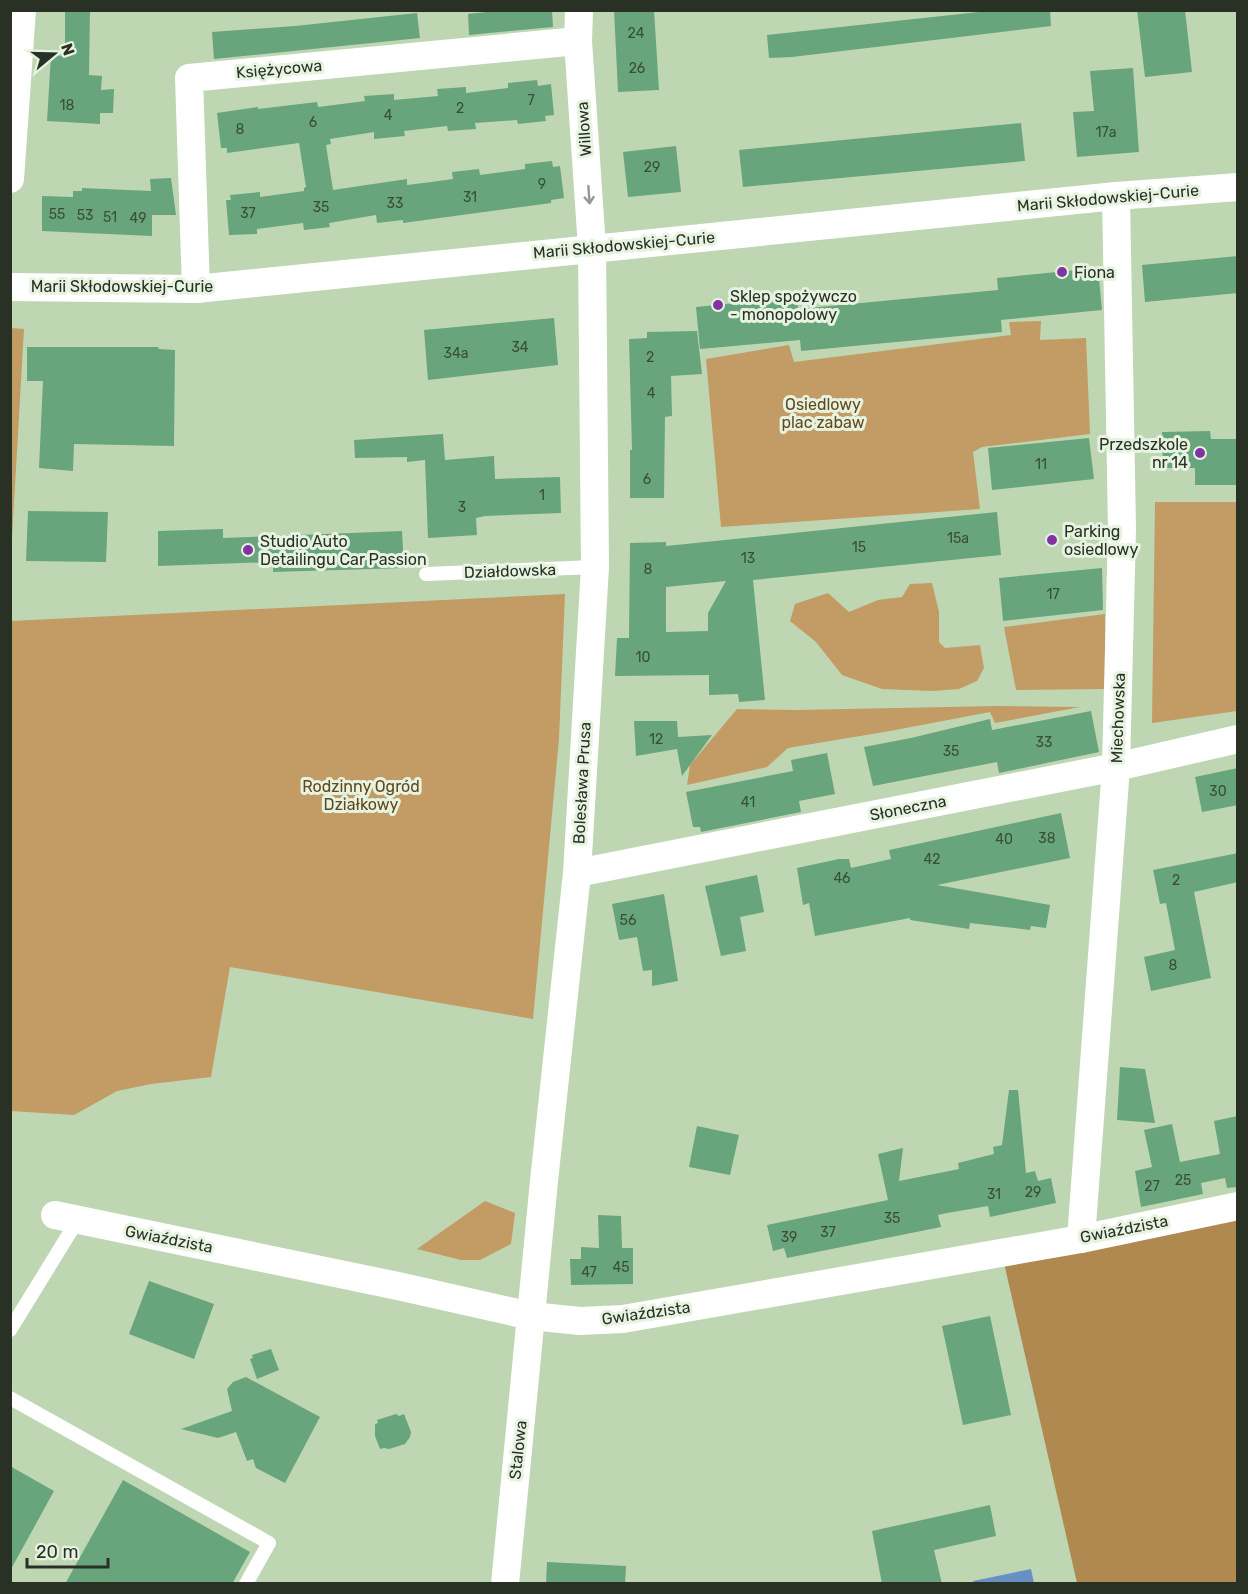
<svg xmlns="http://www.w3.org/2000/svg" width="1248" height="1594" viewBox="0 0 1248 1594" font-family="Rubik,sans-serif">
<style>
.green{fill:#c29b65}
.forest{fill:#b08951}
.water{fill:#6890c2}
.building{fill:#68a57c;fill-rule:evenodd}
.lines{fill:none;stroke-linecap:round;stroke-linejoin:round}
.service{stroke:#fff;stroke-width:14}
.minor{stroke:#fff;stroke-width:28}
.oneway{stroke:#949892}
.poi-dot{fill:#8233a3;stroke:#e7f3e1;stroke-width:2}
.labels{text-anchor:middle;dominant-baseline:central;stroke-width:6;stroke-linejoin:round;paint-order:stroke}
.number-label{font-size:14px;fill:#394e3a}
.street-label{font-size:16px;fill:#293124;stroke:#e7f3e1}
.poi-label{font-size:16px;fill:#293124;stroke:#e7f3e1;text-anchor:start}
.park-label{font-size:16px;fill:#64471c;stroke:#e7f3e1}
</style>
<rect width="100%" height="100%" fill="#bfd6b3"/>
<g class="green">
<path d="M1041,321l-1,19 46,-2 4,96 -108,13 -9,5 7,57 -259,18 -15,-168 83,-14 5,17 217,-27 -2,-13z"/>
<path d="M11,328l13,1 -13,226 -1,-227z"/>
<path d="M1155,502h82v209l-85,12z"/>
<path d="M932,583l7,29v30l6,6 35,-3 4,23 -7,13 -18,8 -27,2 -50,-2 -40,-14 -26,-33 -26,-21 5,-17 33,-11 21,19 29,-12 24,-3 8,-13z"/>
<path d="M565,594l-6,145 -26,280 -303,-52 -19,110 -60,7 -34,7 -43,24 -63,-4v-490z"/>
<path d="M1105,614v75l-89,1 -12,-63z"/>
<path d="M997,706l83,1 -85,16 -5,-11 -100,19 -102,17 -21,19 -80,18 3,-20 47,-56 60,1z"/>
<path d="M485,1201l30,12 -4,31 -31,16h-19l-44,-11z"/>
</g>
<path class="forest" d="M1237,1218v365h-160l-73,-320z"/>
<path class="water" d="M1031,1569l3,14h-60l-1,-2z"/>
<g class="building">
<path d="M65,10h25l-1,65 13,1 -1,14 13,-1 -1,24h-13v11l-53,-3 4,-66 14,1z"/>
<path d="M504,10h48l1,17 -84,8 -1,-21z"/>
<path d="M614,10h40l5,80 -41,2z"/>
<path d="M997,10h53l1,16 -259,31 -23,1 -2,-23z"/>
<path d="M1137,10h48l7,62 -47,5z"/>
<path d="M417,13l3,25 -206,21 -2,-27 83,-6z"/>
<path d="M1133,68l6,84 -62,5 -4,-45 21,-1 -4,-40z"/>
<path d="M537,80l1,6 13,-2 3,31 -9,1 1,5 -28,3 -1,-4 -42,3 1,6 -28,2 -1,-5 -43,5 1,5 -31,3v-7l-44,7 1,5 -5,1 7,45 74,-11v6l24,-3 22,-3 -1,-7 27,-3 1,6 45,-6v-5l27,-3 1,6 7,-1 4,32 -13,2v3l-148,20v-3l-26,3 -1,-8 -47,8 1,4 -26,3 -1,-7 -46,6v5l-28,1 -3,-35h5l-1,-5 30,-3v5l44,-6v-3l2,-1 -7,-44 -72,10v-5h-6l-4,-35 41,-6v2l59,-7 1,5 47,-6 -1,-5 30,-2v6l44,-4 -1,-7 29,-2v6l42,-5v-5z"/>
<path d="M1021,123l4,38 -282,26 -4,-37z"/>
<path d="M676,146l5,46 -53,5 -5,-45z"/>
<path d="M171,178l5,37h-24v21l-110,-5v-35l31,1v-6h9v-3l69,3 -1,-12z"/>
<path d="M1238,256v37l-93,9 -3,-37z"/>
<path d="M1098,268l4,42 -101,10 1,12 -201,19 -1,-11 -100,9 -4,-42 101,-10 1,12 200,-19 -1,-12z"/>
<path d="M554,318l4,47 -130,15 -4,-50z"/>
<path d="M697,331l5,43 -31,2 1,40 -7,1 -1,81h-34v-48h2l-3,-111 18,-1v-6z"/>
<path d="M27,347h131l1,2 16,1 -1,96 -100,-2 -1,27 -34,-3 4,-87h-16z"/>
<path d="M1210,431l1,8h27v46h-43v-17h-32l-1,-36z"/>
<path d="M443,434l2,26 49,-4 1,23 65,-2 1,36 -76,3 -9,2 1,17 -49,3 -3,-78 -18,2v-5l-52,1 -1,-18z"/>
<path d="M1089,438l5,41 -102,11 -4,-42z"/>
<path d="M28,511l80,1 -2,50 -80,-1z"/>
<path d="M997,512l4,43 -248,25 12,120 -26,2 -1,-8 -29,1v-20l-94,1 2,-38h12l1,-95 36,-1v4zM726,581l-18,32v18l-42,1v-45z"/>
<path d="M223,529v9l179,-7 2,37 -131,4v-10l-115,4v-35z"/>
<path d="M1102,568l1,42 -100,11 -4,-43z"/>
<path d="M1091,711l8,41 -100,21 -2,-11 -124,24 -9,-39 47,-9 79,-19 2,11z"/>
<path d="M634,721h43l1,16 34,-2 -30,41 -5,-27 -41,7z"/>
<path d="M827,753l8,41 -36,7 2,11 -100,20 -1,-5h-7l-7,-35 107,-21 -2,-11z"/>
<path d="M1238,768v37l-36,7 -7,-35z"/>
<path d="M1061,813l9,45 -133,27 113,20 -4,23 -15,-2 -1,4 -60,-7 -1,6 -59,-9v-2l-95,18 -6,-33 -6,2 -6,-37 42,-9h10l2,9 40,-9 -2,-9z"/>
<path d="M1238,853v29l-44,10 17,86 -60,13 -7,-34 31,-7 -9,-47 -6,1 -7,-34z"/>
<path d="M757,875l7,37 -24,5 6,34 -25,5 -16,-70z"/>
<path d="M664,894l14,87 -26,5v-16l-9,1 -6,-34 -18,3 -7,-36z"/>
<path d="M1120,1067l25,2 10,54 -38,-3z"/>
<path d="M1009,1090h9l8,83 9,-2 3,10 13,-3 5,25 -66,14 -2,-11 -41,7 -9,2 3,12 -154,31 -3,-10 -11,3 -6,-26 121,-25 -10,-46 25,-6 -4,33 60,-12 -1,-6 36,-9 -1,-7 9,-2z"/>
<path d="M1238,1116v71l-11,1 -2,-10 -24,5 2,11 -62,13 -6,-36 17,-4 -8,-37 28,-6 8,38 40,-8 -6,-33z"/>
<path d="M697,1126l42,9 -9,40 -41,-8z"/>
<path d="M598,1215l23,1 1,32h11v36l-62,1 -1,-26h11v-12l18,1z"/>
<path d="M149,1281l65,23 -20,55 -65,-25z"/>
<path d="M990,1316l21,99 -48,10 -21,-99z"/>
<path d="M271,1349l8,21 -22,9 -7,-20 3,-1 -1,-3z"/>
<path d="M246,1377l74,40 -35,66 -29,-15 -3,-9 -6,2 -11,-29 -18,6 -37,-9 51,-18 -5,-22 6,-7z"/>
<path d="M396,1414l3,2 5,-2 7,18 -1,5 -5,7 -16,5 -5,-1 -4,1 -5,-13v-12l3,-1 -1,-3z"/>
<path d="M10,1466l44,25 -44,80z"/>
<path d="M123,1480l127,72 -18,32h-167z"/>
<path d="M990,1505l6,31 -62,14 8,34h-60l-10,-53z"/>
<path d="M547,1562l79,4 -1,18h-79z"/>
</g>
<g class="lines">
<g class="service">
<path d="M426,574l169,-7"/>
<path d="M10,1330l67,-109"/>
<path d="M10,1398l259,145 -23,41"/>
</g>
<g class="minor">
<path d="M10,179l12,-169"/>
<path d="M10,287l186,2 920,-93 122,-9"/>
<path d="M196,289l-7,-211 389,-37"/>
<path d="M577,873l539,-106 122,-28"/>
<path d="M55,1215l343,71 133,30 49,5 43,-2 458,-80 157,-33"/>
<path d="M1081,1239l35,-472 6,-238 -6,-333"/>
<path d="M505,1584l39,-403 33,-308 18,-306 -3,-319 -14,-207 1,-31"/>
</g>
</g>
<defs><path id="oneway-shaft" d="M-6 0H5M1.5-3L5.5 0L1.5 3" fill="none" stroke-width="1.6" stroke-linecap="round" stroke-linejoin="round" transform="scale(1.5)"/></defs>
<use class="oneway" href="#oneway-shaft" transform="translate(589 195) rotate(86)"/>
<g class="poi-dot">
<circle cx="1062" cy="272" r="6"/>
<circle cx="718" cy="305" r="6"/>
<circle cx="1200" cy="453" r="6"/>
<circle cx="1052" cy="540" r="6"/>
<circle cx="248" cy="550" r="6"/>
</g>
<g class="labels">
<g class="number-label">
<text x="636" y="33">24</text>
<text x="637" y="68">26</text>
<text x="531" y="100">7</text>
<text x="67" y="105">18</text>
<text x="460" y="108">2</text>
<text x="388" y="115">4</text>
<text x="313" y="122">6</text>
<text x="240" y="129">8</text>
<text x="1106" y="132">17a</text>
<text x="652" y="167">29</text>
<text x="542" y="184">9</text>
<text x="470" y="197">31</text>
<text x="395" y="203">33</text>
<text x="321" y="207">35</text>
<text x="248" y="213">37</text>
<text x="57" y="214">55</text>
<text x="85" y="215">53</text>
<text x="110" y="217">51</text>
<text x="138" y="218">49</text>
<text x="520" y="347">34</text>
<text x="456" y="353">34a</text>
<text x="650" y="357">2</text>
<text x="651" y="393">4</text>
<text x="1041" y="464">11</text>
<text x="647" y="479">6</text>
<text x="542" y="495">1</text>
<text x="462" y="507">3</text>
<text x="958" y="538">15a</text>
<text x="859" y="547">15</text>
<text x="748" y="558">13</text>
<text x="648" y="569">8</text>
<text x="1053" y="594">17</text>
<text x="643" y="657">10</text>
<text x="656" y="739">12</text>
<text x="1044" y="742">33</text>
<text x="951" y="751">35</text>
<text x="1218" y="791">30</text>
<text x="748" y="802">41</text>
<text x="1047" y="838">38</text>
<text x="1004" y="839">40</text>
<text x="932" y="859">42</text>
<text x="842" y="878">46</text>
<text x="1176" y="880">2</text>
<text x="628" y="920">56</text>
<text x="1173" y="965">8</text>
<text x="1183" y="1180">25</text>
<text x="1152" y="1186">27</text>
<text x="1033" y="1192">29</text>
<text x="994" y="1194">31</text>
<text x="892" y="1218">35</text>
<text x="828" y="1232">37</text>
<text x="789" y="1237">39</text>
<text x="621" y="1267">45</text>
<text x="589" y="1272">47</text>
</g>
<g class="street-label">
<text transform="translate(279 69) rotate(-5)">Księżycowa</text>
<text transform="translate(584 129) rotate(-94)">Willowa</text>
<text transform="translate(1108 198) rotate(-5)">Marii Skłodowskiej-Curie</text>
<text transform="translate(624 245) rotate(-5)">Marii Skłodowskiej-Curie</text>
<text x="122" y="286">Marii Skłodowskiej-Curie</text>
<text transform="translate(510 571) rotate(-2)">Działdowska</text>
<text transform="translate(1118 718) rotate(-88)">Miechowska</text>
<text transform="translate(582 783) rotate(-87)">Bolesława Prusa</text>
<text transform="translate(908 808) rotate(-11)">Słoneczna</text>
<text transform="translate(1124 1229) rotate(-11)">Gwiaździsta</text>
<text transform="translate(169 1239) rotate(11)">Gwiaździsta</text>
<text transform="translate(646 1313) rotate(-8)">Gwiaździsta</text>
<text transform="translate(518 1450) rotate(-84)">Stalowa</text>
</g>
<g class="poi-label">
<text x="1074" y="272">Fiona</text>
<text x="730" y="296">Sklep spożywczo<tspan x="730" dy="18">- monopolowy</tspan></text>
<text x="1188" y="444" text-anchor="end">Przedszkole<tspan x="1188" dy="18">nr 14</tspan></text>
<text x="1064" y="531">Parking<tspan x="1064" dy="18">osiedlowy</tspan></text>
<text x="260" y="541">Studio Auto<tspan x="260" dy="18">Detailingu Car Passion</tspan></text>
</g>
<g class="park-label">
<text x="823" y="404">Osiedlowy<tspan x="823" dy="18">plac zabaw</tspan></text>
<text x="361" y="786">Rodzinny Ogród<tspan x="361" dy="18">Działkowy</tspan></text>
</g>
</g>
<rect width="1248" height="1594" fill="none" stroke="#293124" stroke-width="24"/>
<g transform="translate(54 54) rotate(71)" stroke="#e7f3e1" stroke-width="4.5" paint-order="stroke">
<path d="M0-4.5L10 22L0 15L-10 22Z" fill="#293124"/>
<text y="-9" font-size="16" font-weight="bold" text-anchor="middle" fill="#293124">N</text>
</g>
<path d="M27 1558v9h81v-9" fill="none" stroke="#293124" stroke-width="3"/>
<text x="36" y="1558" font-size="18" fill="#293124" stroke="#e7f3e1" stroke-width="4.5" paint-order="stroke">20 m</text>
</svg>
